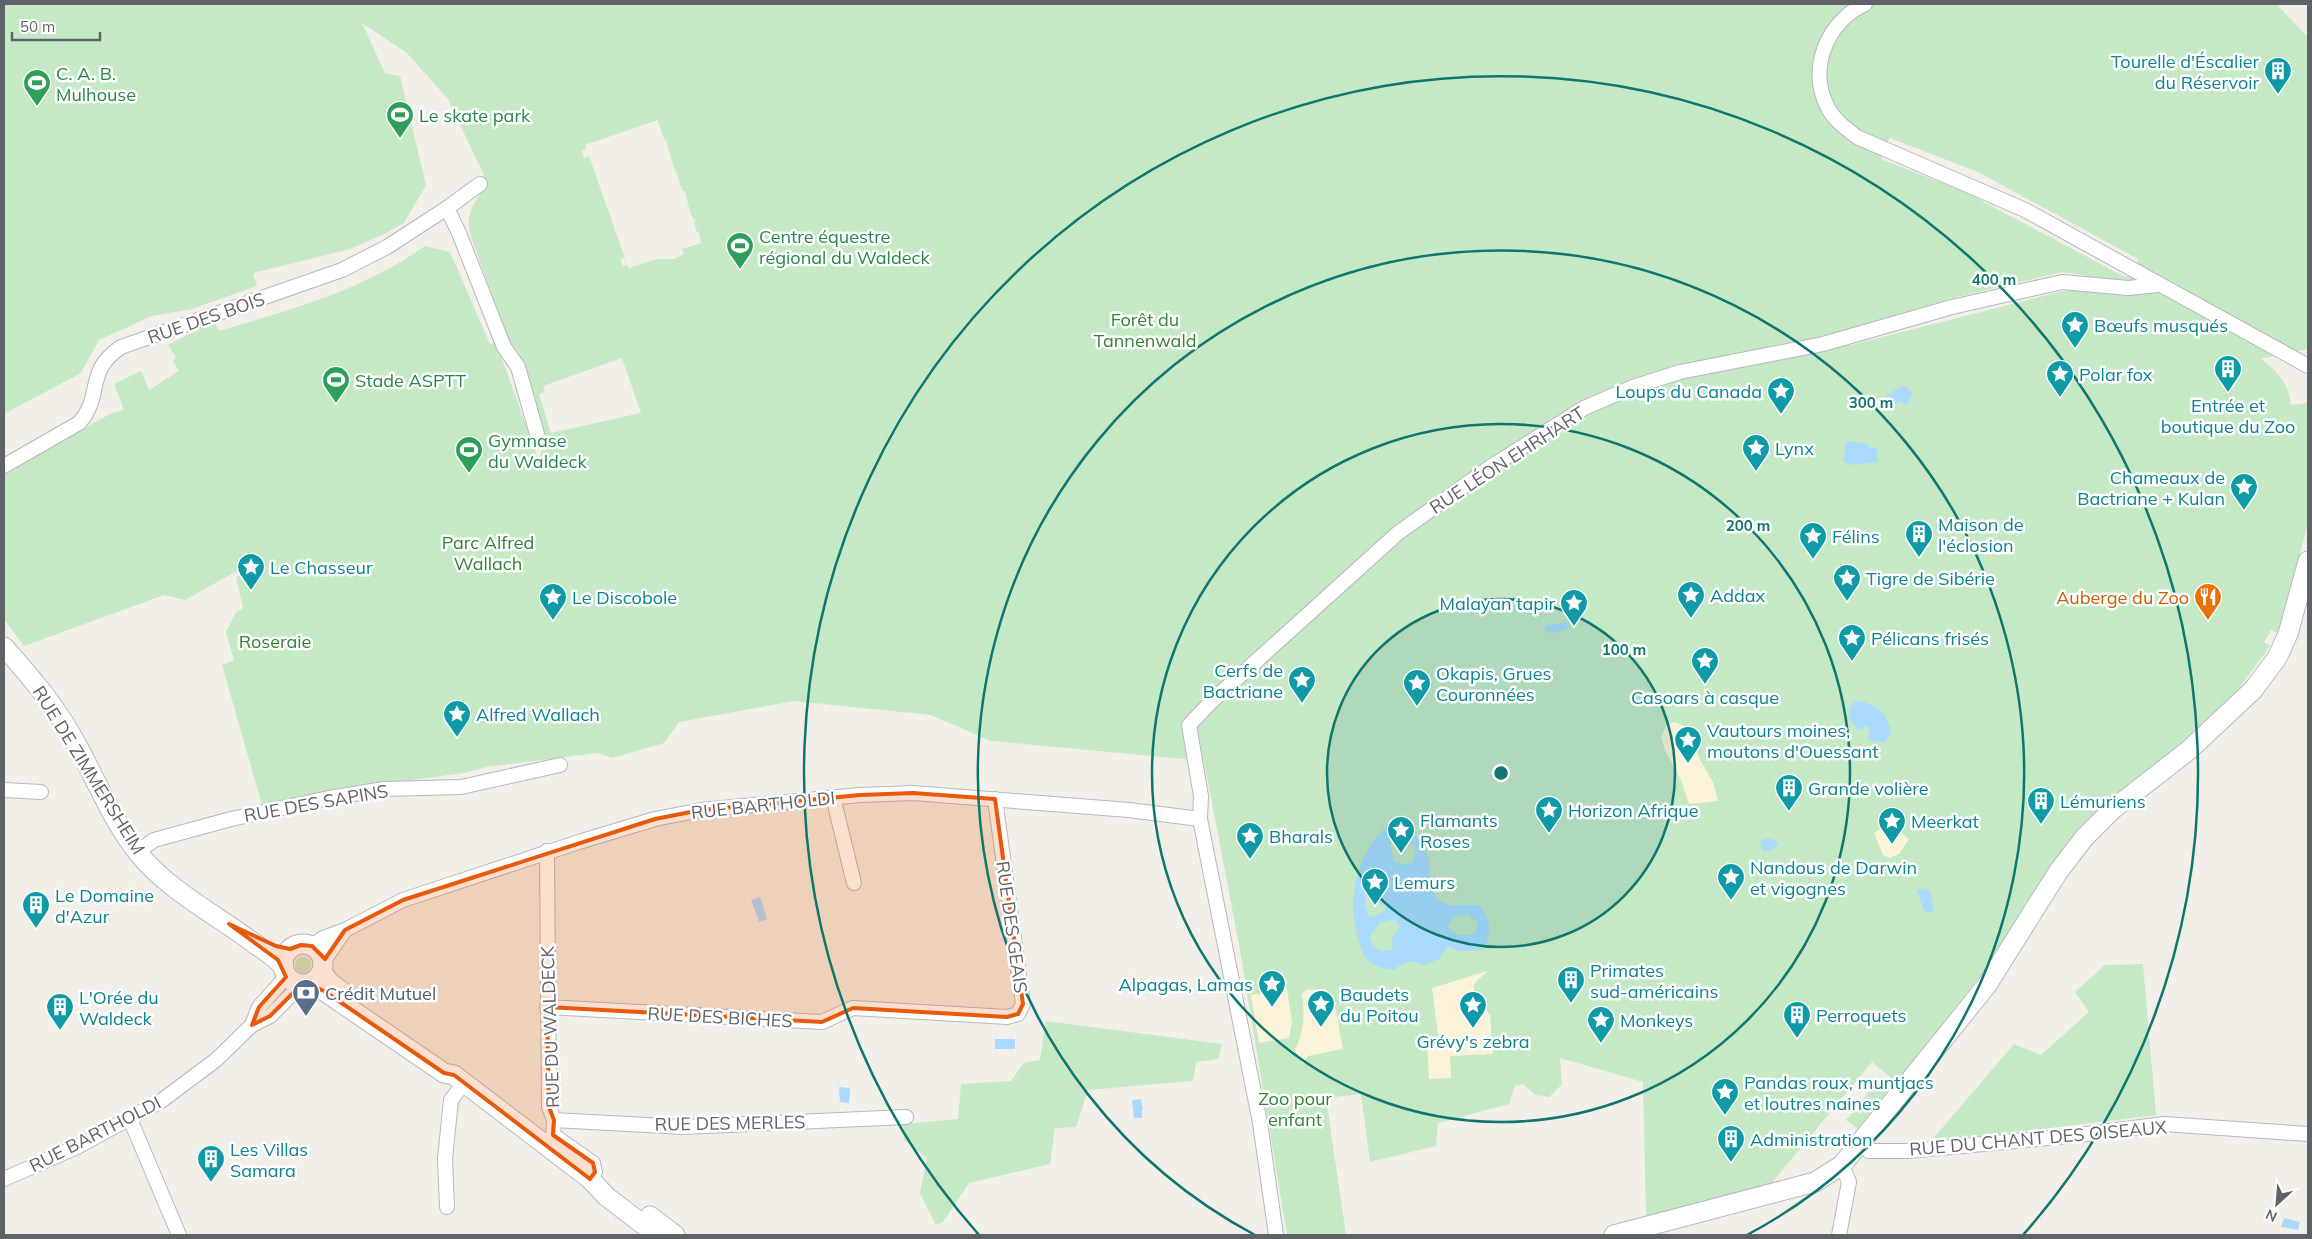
<svg xmlns="http://www.w3.org/2000/svg" width="2312" height="1239" viewBox="0 0 2312 1239" font-family="Mulish,sans-serif">
<style>
.green{fill:#c5e8c5;fill-rule:evenodd}
.sand{fill:#fbf3d9}
.water{fill:#aadaff;fill-rule:evenodd}
.lines{fill:none;stroke-linecap:round;stroke-linejoin:round}
.minor-casing{stroke:#b5b8bc;stroke-width:16}
.secondary-casing{stroke:#b6babf;stroke-width:21}
.minor{stroke:#fff;stroke-width:14}
.secondary{stroke:#fff;stroke-width:19}
.marked{fill:#e8590c;fill-opacity:0.2;stroke:#e8590c;stroke-width:4;stroke-linejoin:round}
.ring{fill:none;stroke:#0f766e;stroke-width:2.5}
.labels{text-anchor:middle;dominant-baseline:central;stroke-width:5;stroke-linejoin:round;paint-order:stroke}
.culture-label{font-size:18px;fill:#0d838f;stroke:#fff;text-anchor:start}
.leisure-label{font-size:18px;fill:#27864d;stroke:#fff;text-anchor:start}
.street-label{font-size:18px;fill:#5f6368;stroke:#fff}
.park-label{font-size:18px;fill:#348238;stroke:#fff}
.food-label{font-size:18px;fill:#c56008;stroke:#fff;text-anchor:end}
.service-label{font-size:18px;fill:#4e5e75;stroke:#fff;text-anchor:start}
.centre{fill:#0f766e;stroke:#fff;stroke-width:2.5}
.ring-label{font-size:15px;text-anchor:middle;font-weight:bold;fill:#0f766e;stroke:#fff;stroke-width:5;stroke-linejoin:round;paint-order:stroke}
</style>
<rect width="100%" height="100%" fill="#f1efe8"/>
<g class="green">
<path d="M4,4h2272l32,33v312l-47,10c17,13 28,25 30,46l17,-2v120l-24,93 -7,17 -6,-3 -7,12 6,4 -34,46 -53,50 -65,52 -50,47 -78,123 -94,118 -24,-20 -102,123 -124,32 -3,-135 -83,-24 2,26 -13,13 -14,-2 -12,-11 -8,2 -6,18 -71,19 -2,23 -66,16 -9,-68 -35,4 20,137h-59l-47,-285 -36,-189 -213,-20 -60,-26 -137,-14 -115,21 -15,21 -52,15 -14,-5 -112,14 -22,6 -131,17 -71,15 -40,-140 12,-5 -8,-28 10,-20 7,-4 -7,-31 28,-11 -4,-8 -75,42 -21,-5 -140,51 -20,-27v-147l108,-59 12,-3 -10,-26 27,-13 8,19 30,-19 -6,-10 3,-3 -8,-13 33,-17 14,-5 4,8c74,-22 142,-40 206,-85l25,6 40,92 6,-2 42,117 7,-16 -75,-209c-5,-20 5,-35 18,-50l-40,-85 -41,-46 -45,-30 23,50 15,3 26,109 -22,38 -22,12 -32,14 -97,24 4,13 -65,23 -40,7 -53,24 -18,33 -77,41zM661,119l-3,2 3,9h2l-2,1 4,9h2l1,11 2,-1 -1,1 6,20h2l-1,1 3,9h2l-2,1 4,9h2l5,21h2l-2,1 6,9 -2,1 3,9h2l2,11 -19,6 2,5 -10,5h-17l-28,9 -2,-3 -4,1 -3,-7 5,-1 -36,-102 -5,2 -2,-7 4,-2 -1,-4zM1890,138l88,34 160,87 -2,13 -11,5 -160,-85 -84,-33 1,-11zM2062,272l26,4 1,8 -3,7h-23l-208,53 -69,14 -5,-6 2,-8 41,-7 129,-39zM622,358l19,55 -90,20 -12,-39 6,-2 -2,-6z"/>
<circle cx="303" cy="965" r="8"/>
<path d="M2143,964l13,151 -186,23 -38,2 82,-96 27,11 48,-43 -14,-20 30,-27z"/>
<path d="M1046,1021l176,23 -4,15 -22,3 -3,19 -105,9 -12,37 -21,1 -5,36 -81,19 -26,39 -7,3 -16,-32 7,-35 -23,-18 -2,-16 56,-5 3,-35 50,-3 13,-18 16,-3z"/>
<path d="M1881,1077l11,9 -34,43 -12,-9z"/>
</g>
<g class="sand">
<path d="M1674,722l13,5 12,31 14,24 5,19 -29,3 -7,-21 -17,-33 -4,-13 6,-12z"/>
<path d="M1893,820l3,3 -3,4 16,12 -10,15 -9,4 -7,-3 -9,-22z"/>
<path d="M1487,971l-13,13v10l16,21 3,39 -43,2 1,22 -22,1 -2,-35 12,-2 -7,-54z"/>
<path d="M1287,989l5,33 -3,16 -30,5 -8,-48z"/>
<path d="M1325,989l8,7 10,53 -35,7 -5,8 -8,-14c9,-18 10,-36 7,-56l4,-4z"/>
</g>
<g class="water">
<path d="M1903,385l10,8 -6,12 -7,-4 -6,4 -7,-10z"/>
<path d="M1846,441l22,3 1,4h8l1,14 -25,3 -10,-3z"/>
<path d="M1566,622l3,4 -3,4 -16,3 -5,-2 1,-5z"/>
<path d="M1857,701c18,2 33,13 33,32l-5,9h-9l-9,-3 3,-5 -2,-9 -10,5 -8,-11 -1,-7 3,-8z"/>
<path d="M1390,824l17,3 16,17 5,12 4,34 6,10 12,5h29c12,11 13,32 4,45l-25,1 -7,-4 -5,1 -7,11 -15,6c-14,-6 -19,-4 -30,5 -10,-2 -20,-3 -28,-12 -4,-4 -5,-12 -7,-17 -14,-39 -2,-91 31,-117zM1398,836h4l9,7 5,9 -3,10 -8,3 -11,-4 -4,-17zM1383,882l8,4 -8,8 -3,10 5,2v4l-11,7h-4c-7,-9 -6,-25 1,-34zM1468,914l10,9 -3,10c-10,3 -20,4 -27,-6 2,-10 11,-11 20,-13zM1390,920l7,1 3,6 -8,11 1,9 -3,4 -10,-1 -8,-4 -2,-10 10,-13z"/>
<path d="M1768,838l8,3 2,4 -6,5 -9,1 -3,-10z"/>
<path d="M1926,888l5,5 3,16 -2,3h-6l-3,-3 -6,-19z"/>
<path d="M760,897l7,22 -8,3 -8,-22z"/>
<rect x="995" y="1039" width="20" height="10"/>
<path d="M839,1087l11,1 -1,15 -9,-1z"/>
<path d="M1141,1099l2,11h-1v8h-8l-2,-18z"/>
<path d="M2284,1218l16,4 -2,8 -17,-3z"/>
</g>
<g class="lines">
<defs>
<g id="minor">
<path d="M1865,4c-38,18 -57,64 -38,102 6,13 18,22 30,31l168,73 283,156"/>
<path d="M447,208l12,25 45,114 14,20 21,74"/>
<path d="M4,466l75,-43c25,-28 5,-51 42,-76l221,-77 45,-23 60,-39 33,-24"/>
<path d="M4,790l37,2"/>
<path d="M833,797l21,86"/>
<path d="M547,851l2,256 5,13 -1,15 40,28 2,9 -5,7"/>
<path d="M137,852l17,-12 77,-21 98,-21 55,-9 77,-2 99,-22"/>
<path d="M312,946l11,-8 22,-8 58,-30 179,-59 73,-22 46,-9 159,-15 53,-2 216,17 71,9"/>
<path d="M323,962l22,-32"/>
<path d="M547,1007l275,15 31,-14 154,9 11,-3 5,-10 -28,-205"/>
<path d="M252,1025l7,-18 28,-31"/>
<path d="M130,1119l49,116"/>
<path d="M554,1120l129,7 223,-10"/>
<path d="M1859,1145l10,6h40l170,-16 85,-11 144,10"/>
<path d="M4,1179l73,-32 84,-46 55,-41 36,-35 18,-9 32,-32"/>
<path d="M447,1207l-2,-48 6,-59 13,-17"/>
<path d="M1276,1235l-16,-112 -60,-304 1,-23 -12,-71 23,-24 186,-168 94,-67 92,-58 49,-21 47,-15 143,-28 129,-37 110,-25 66,6 30,-3"/>
<path d="M1839,1235l10,-53 -7,-17"/>
</g>
<g id="secondary">
<path d="M4,647c28,31 54,62 74,100 19,35 35,74 60,106 29,36 75,60 113,88 12,9 23,15 33,26"/>
<circle cx="303" cy="964" r="20"/>
<path d="M322,971l7,11 15,11"/>
<path d="M307,984l17,7 120,82 10,2 136,104 17,18 50,38"/>
<path d="M650,1216l25,19"/>
<path d="M1614,1235l201,-53 27,-17 145,-180 71,-113 26,-34 28,-28 77,-60 64,-60 24,-32 11,-24 20,-73"/>
</g>
</defs>
<use href="#minor" class="minor-casing"/>
<use href="#secondary" class="secondary-casing"/>
<use href="#minor" class="minor"/>
<use href="#secondary" class="secondary"/>
</g>
<path class="marked" d="M913,793l82,6 28,205 -5,10 -11,3 -154,-9 -31,14 -275,-15 2,100 5,13 -1,15 40,28 2,9 -5,7 -136,-104 -10,-2 -120,-82 -20,-9 -34,34 -18,9 7,-18 27,-30 -8,-17 -49,-36 47,22 14,3 11,-4 11,1 13,13 20,-29 58,-30 252,-81 46,-9 159,-15z"/>
<circle cx="1501" cy="773" r="174" fill="#0f766e" fill-opacity=".12"/>
<g class="ring">
<circle cx="1501" cy="773" r="174"/>
<circle cx="1501" cy="773" r="349"/>
<path d="M1255 1235A523 523 0 1 1 1747 1235"/>
<path d="M979 1235A697 697 0 1 1 2023 1235"/>
</g>
<defs>
<symbol id="building-pin" viewBox="-11 -11 22 30"><path d="M0 17L-7.5 6A9.5 9.5 0 1 1 7.5 6Z" fill="#0f9aa8" stroke="#fff"/><path d="M-4-6H4V6H1V3H-1V6H-4ZM-2.5-4.3h1.7v1.8h-1.7ZM.8-4.3h1.7v1.8H.8ZM-2.5-1h1.7V.8h-1.7ZM.8-1h1.7V.8H.8Z" fill="#fff"/></symbol>
<symbol id="stadium-pin" viewBox="-11 -11 22 30"><path d="M0 17L-7.5 6A9.5 9.5 0 1 1 7.5 6Z" fill="#2e9e5b" stroke="#fff"/><path d="M0-5a6.5 5 0 1 0 0 10a6.5 5 0 1 0 0-10ZM-3.5-1.8h7v3.6h-7Z" fill="#fff"/></symbol>
<symbol id="sight-pin" viewBox="-11 -11 22 30"><path d="M0 17L-7.5 6A9.5 9.5 0 1 1 7.5 6Z" fill="#0f9aa8" stroke="#fff"/><path d="M0-6L1.8-2.2L6-1.7L2.9 1.2L3.7 5.4L0 3.3L-3.7 5.4L-2.9 1.2L-6-1.7L-1.8-2.2Z" fill="#fff"/></symbol>
<symbol id="restaurant-pin" viewBox="-11 -11 22 30"><path d="M0 17L-7.5 6A9.5 9.5 0 1 1 7.5 6Z" fill="#e8710a" stroke="#fff"/><path d="M-5-6h1v4h1v-4h1v4h1v-4h1v5L-1.5 .5V6h-2V.5L-5-1ZM5-6V6H3V1.5H1.5Q1.5-4 5-6Z" fill="#fff"/></symbol>
<symbol id="bank-pin" viewBox="-11 -11 22 30"><path d="M0 17L-7.5 6A9.5 9.5 0 1 1 7.5 6Z" fill="#5c6f8a" stroke="#fff"/><path d="M-6-4H6V4H-6ZM0-2.3a2.3 2.3 0 1 0 0 4.6a2.3 2.3 0 1 0 0-4.6Z" fill="#fff"/></symbol>
</defs>
<g fill-rule="evenodd">
<use href="#building-pin" x="2262" y="55" width="32" height="43"/>
<use href="#stadium-pin" x="21" y="67" width="32" height="43"/>
<use href="#stadium-pin" x="384" y="99" width="32" height="43"/>
<use href="#stadium-pin" x="724" y="230" width="32" height="43"/>
<use href="#sight-pin" x="2059" y="309" width="32" height="43"/>
<use href="#building-pin" x="2212" y="353" width="32" height="43"/>
<use href="#sight-pin" x="2044" y="358" width="32" height="43"/>
<use href="#stadium-pin" x="320" y="364" width="32" height="43"/>
<use href="#sight-pin" x="1765" y="375" width="32" height="43"/>
<use href="#sight-pin" x="1740" y="432" width="32" height="43"/>
<use href="#stadium-pin" x="453" y="434" width="32" height="43"/>
<use href="#sight-pin" x="2228" y="471" width="32" height="43"/>
<use href="#building-pin" x="1903" y="518" width="32" height="43"/>
<use href="#sight-pin" x="1797" y="520" width="32" height="43"/>
<use href="#sight-pin" x="235" y="551" width="32" height="43"/>
<use href="#sight-pin" x="1831" y="562" width="32" height="43"/>
<use href="#sight-pin" x="1675" y="579" width="32" height="43"/>
<use href="#sight-pin" x="537" y="581" width="32" height="43"/>
<use href="#restaurant-pin" x="2192" y="581" width="32" height="43"/>
<use href="#sight-pin" x="1558" y="587" width="32" height="43"/>
<use href="#sight-pin" x="1836" y="622" width="32" height="43"/>
<use href="#sight-pin" x="1689" y="645" width="32" height="43"/>
<use href="#sight-pin" x="1286" y="664" width="32" height="43"/>
<use href="#sight-pin" x="1401" y="667" width="32" height="43"/>
<use href="#sight-pin" x="441" y="698" width="32" height="43"/>
<use href="#sight-pin" x="1672" y="724" width="32" height="43"/>
<use href="#building-pin" x="1773" y="772" width="32" height="43"/>
<use href="#building-pin" x="2025" y="785" width="32" height="43"/>
<use href="#sight-pin" x="1533" y="794" width="32" height="43"/>
<use href="#sight-pin" x="1876" y="805" width="32" height="43"/>
<use href="#sight-pin" x="1385" y="814" width="32" height="43"/>
<use href="#sight-pin" x="1234" y="820" width="32" height="43"/>
<use href="#sight-pin" x="1715" y="861" width="32" height="43"/>
<use href="#sight-pin" x="1359" y="866" width="32" height="43"/>
<use href="#building-pin" x="20" y="889" width="32" height="43"/>
<use href="#building-pin" x="1555" y="964" width="32" height="43"/>
<use href="#sight-pin" x="1256" y="968" width="32" height="43"/>
<use href="#bank-pin" x="290" y="977" width="32" height="43"/>
<use href="#sight-pin" x="1305" y="988" width="32" height="43"/>
<use href="#sight-pin" x="1457" y="989" width="32" height="43"/>
<use href="#building-pin" x="44" y="991" width="32" height="43"/>
<use href="#building-pin" x="1781" y="999" width="32" height="43"/>
<use href="#sight-pin" x="1585" y="1004" width="32" height="43"/>
<use href="#sight-pin" x="1709" y="1076" width="32" height="43"/>
<use href="#building-pin" x="1715" y="1123" width="32" height="43"/>
<use href="#building-pin" x="195" y="1143" width="32" height="43"/>
</g>
<g class="labels">
<g class="culture-label">
<text x="2259" y="61" text-anchor="end">Tourelle d'Éscalier<tspan x="2259" dy="21">du Réservoir</tspan></text>
<text x="2094" y="325">Bœufs musqués</text>
<text x="2079" y="374">Polar fox</text>
<text x="1762" y="391" text-anchor="end">Loups du Canada</text>
<text x="2228" y="405" text-anchor="middle">Entrée et<tspan x="2228" dy="21">boutique du Zoo</tspan></text>
<text x="1775" y="448">Lynx</text>
<text x="2225" y="477" text-anchor="end">Chameaux de<tspan x="2225" dy="21">Bactriane + Kulan</tspan></text>
<text x="1938" y="524">Maison de<tspan x="1938" dy="21">l'éclosion</tspan></text>
<text x="1832" y="536">Félins</text>
<text x="270" y="567">Le Chasseur</text>
<text x="1866" y="578">Tigre de Sibérie</text>
<text x="1710" y="595">Addax</text>
<text x="572" y="597">Le Discobole</text>
<text x="1555" y="603" text-anchor="end">Malayan tapir</text>
<text x="1871" y="638">Pélicans frisés</text>
<text x="1283" y="670" text-anchor="end">Cerfs de<tspan x="1283" dy="21">Bactriane</tspan></text>
<text x="1436" y="673">Okapis, Grues<tspan x="1436" dy="21">Couronnées</tspan></text>
<text x="1705" y="697" text-anchor="middle">Casoars à casque</text>
<text x="476" y="714">Alfred Wallach</text>
<text x="1707" y="730">Vautours moines,<tspan x="1707" dy="21">moutons d'Ouessant</tspan></text>
<text x="1808" y="788">Grande volière</text>
<text x="2060" y="801">Lémuriens</text>
<text x="1568" y="810">Horizon Afrique</text>
<text x="1420" y="820">Flamants<tspan x="1420" dy="21">Roses</tspan></text>
<text x="1911" y="821">Meerkat</text>
<text x="1269" y="836">Bharals</text>
<text x="1750" y="867">Nandous de Darwin<tspan x="1750" dy="21">et vigognes</tspan></text>
<text x="1394" y="882">Lemurs</text>
<text x="55" y="895">Le Domaine<tspan x="55" dy="21">d'Azur</tspan></text>
<text x="1590" y="970">Primates<tspan x="1590" dy="21">sud-américains</tspan></text>
<text x="1253" y="984" text-anchor="end">Alpagas, Lamas</text>
<text x="1340" y="994">Baudets<tspan x="1340" dy="21">du Poitou</tspan></text>
<text x="79" y="997">L'Orée du<tspan x="79" dy="21">Waldeck</tspan></text>
<text x="1816" y="1015">Perroquets</text>
<text x="1620" y="1020">Monkeys</text>
<text x="1473" y="1041" text-anchor="middle">Grévy's zebra</text>
<text x="1744" y="1082">Pandas roux, muntjacs<tspan x="1744" dy="21">et loutres naines</tspan></text>
<text x="1750" y="1139">Administration</text>
<text x="230" y="1149">Les Villas<tspan x="230" dy="21">Samara</tspan></text>
</g>
<g class="leisure-label">
<text x="56" y="73">C. A. B.<tspan x="56" dy="21">Mulhouse</tspan></text>
<text x="419" y="115">Le skate park</text>
<text x="759" y="236">Centre équestre<tspan x="759" dy="21">régional du Waldeck</tspan></text>
<text x="355" y="380">Stade ASPTT</text>
<text x="488" y="440">Gymnase<tspan x="488" dy="21">du Waldeck</tspan></text>
</g>
<g class="street-label">
<text transform="translate(206 318) rotate(-19)">RUE DES BOIS</text>
<text transform="translate(1507 460) rotate(-33)">RUE LÉON EHRHART</text>
<text transform="translate(89 770) rotate(58)">RUE DE ZIMMERSHEIM</text>
<text transform="translate(316 803) rotate(-10)">RUE DES SAPINS</text>
<text transform="translate(763 805) rotate(-6)">RUE BARTHOLDI</text>
<text transform="translate(1012 927) rotate(82)">RUE DES GEAIS</text>
<text transform="translate(720 1017) rotate(3)">RUE DES BICHES</text>
<text transform="translate(550 1027) rotate(-92)">RUE DU WALDECK</text>
<text transform="translate(730 1123) rotate(-1)">RUE DES MERLES</text>
<text transform="translate(95 1134) rotate(-27)">RUE BARTHOLDI</text>
<text transform="translate(2038 1138) rotate(-5)">RUE DU CHANT DES OISEAUX</text>
</g>
<g class="park-label">
<text x="1145" y="319">Forêt du<tspan x="1145" dy="21">Tannenwald</tspan></text>
<text x="488" y="542">Parc Alfred<tspan x="488" dy="21">Wallach</tspan></text>
<text x="275" y="641">Roseraie</text>
<text x="1295" y="1098">Zoo pour<tspan x="1295" dy="21">enfant</tspan></text>
</g>
<g class="food-label">
<text x="2189" y="597">Auberge du Zoo</text>
</g>
<g class="service-label">
<text x="325" y="993">Crédit Mutuel</text>
</g>
</g>
<circle cx="1501" cy="773" r="8" class="centre"/>
<g class="ring-label">
<text x="1994" y="285">400 m</text>
<text x="1871" y="408">300 m</text>
<text x="1748" y="531">200 m</text>
<text x="1624" y="655">100 m</text>
</g>
<rect width="2312" height="1239" fill="none" stroke="#5f6368" stroke-width="10"/>
<g transform="translate(2277 1204) rotate(206)" stroke="#ffffff" stroke-width="4" paint-order="stroke">
<path d="M0-4L9 19L0 12L-9 19Z" fill="#5f6368"/>
<text y="-8" font-size="14" font-weight="bold" text-anchor="middle" fill="#5f6368">N</text>
</g>
<path d="M12 32v8h88v-8" fill="none" stroke="#5f6368" stroke-width="2.5"/>
<text x="20" y="32" font-size="15" fill="#5f6368" stroke="#ffffff" stroke-width="4" paint-order="stroke">50 m</text>
</svg>
